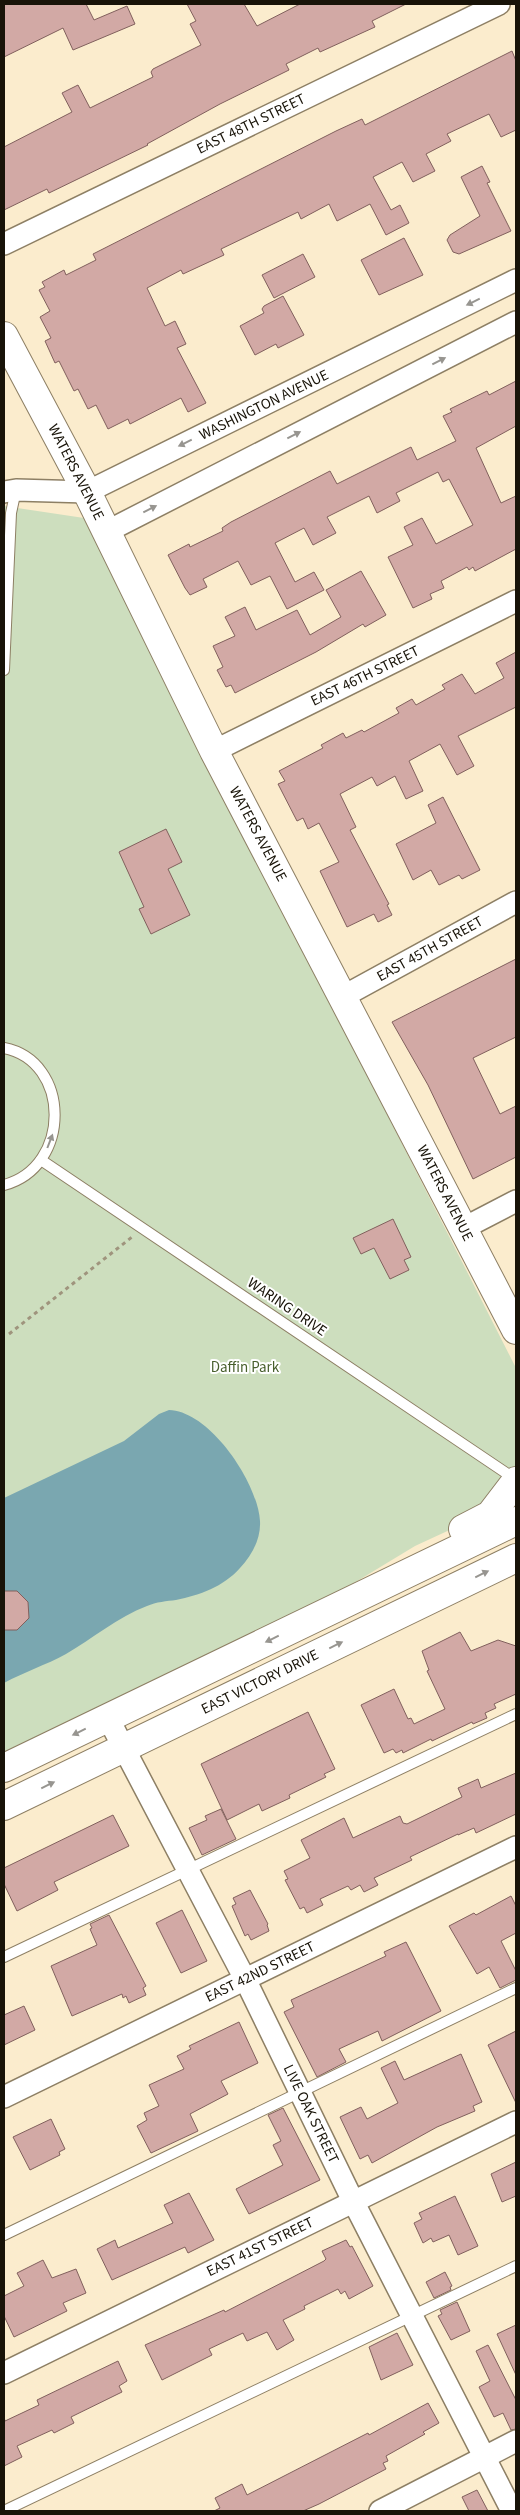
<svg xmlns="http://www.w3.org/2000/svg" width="520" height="2515" viewBox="0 0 520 2515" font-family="'Source Sans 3',sans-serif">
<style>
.green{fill:#cddebe}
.water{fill:#7aa7b0}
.building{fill:#d2a9a5;stroke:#81605d}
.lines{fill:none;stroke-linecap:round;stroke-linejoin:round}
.service-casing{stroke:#8d7f64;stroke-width:12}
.minor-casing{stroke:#8d7f64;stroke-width:24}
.secondary-casing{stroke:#8d7f64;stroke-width:30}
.primary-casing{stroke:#8d7f64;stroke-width:30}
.path{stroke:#9f947d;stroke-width:3;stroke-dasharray:4 4;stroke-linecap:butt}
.service{stroke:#fff;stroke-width:10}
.minor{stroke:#fff;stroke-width:21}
.secondary{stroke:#fff;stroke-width:28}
.primary{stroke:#fff;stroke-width:28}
.oneway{fill:#979590}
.labels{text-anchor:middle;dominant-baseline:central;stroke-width:4;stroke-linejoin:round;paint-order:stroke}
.street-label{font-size:15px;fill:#181308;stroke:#fff}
.park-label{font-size:15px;fill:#485f2d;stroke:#fff}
</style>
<rect width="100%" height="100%" fill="#fbeccd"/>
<path class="green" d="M4,506l80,12 432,850v101l-47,52 -54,25 -104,63 -307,147z"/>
<path class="water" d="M169,1410c41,1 89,73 91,111 1,18 -8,34 -20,47 -17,19 -40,27 -64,32 -9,1 -20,2 -29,6 -29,11 -55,33 -81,48 -20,11 -42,18 -62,29v-185l120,-57 35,-27z"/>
<g class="building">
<path d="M4,4h82l8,16 33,-14 8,18 -62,26 -10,-22 -59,29z"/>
<path d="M187,4h57l13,22 43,-22h106l-34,17 3,6 -55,25 -2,-4 -32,16 3,6 -69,34 -73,40 1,1 -99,48 -2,-4 -43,21v-63l68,-35 -10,-19 16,-8 12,23 63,-31 -2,-5 2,-3 48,-24 -11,-21 6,-3z"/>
<path d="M512,51l4,10v69l-15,7 -12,-23 -42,20 4,7 -25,13 9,17 -22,11 -11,-20 -29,15 18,33 9,-5 9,18 -23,12 -16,-31 -33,17 -8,-17 -28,15 -3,-7 -77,37 3,6 -41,19 -2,-4 -34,18 18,38 10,-5 11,23 -9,4 29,55 -18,9 -7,-14 -51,26 -2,-5 -20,10 -12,-24 -8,4 -10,-20 -4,2 -15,-30 -4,2 -10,-22 6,-3 -11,-21 10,-6 -11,-21 6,-3 -3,-5 22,-12 2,5 30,-15 -3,-6 243,-123 26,-12 3,6z"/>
<path d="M482,166l8,16 -3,1 24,48 -52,23 -6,-2 -6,-12 3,-5 30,-19 -19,-39z"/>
<path d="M404,238l19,37 -44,20 -18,-35z"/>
<path d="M303,254l12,23 -41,21 -12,-23z"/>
<path d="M283,296l21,39 -26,13 -2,-4 -21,11 -15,-29 24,-13 -2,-4 2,-3z"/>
<path d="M516,381v45l-40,22 25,55 15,-7v53l-41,22 -2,-4 -4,3 -2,-3 -26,14 3,7 -14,6 2,5 -19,9 -25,-51 25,-12 -9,-18 18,-9 14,26 37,-19 -24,-46 -6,3 -5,-10 -42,21 4,8 -23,12 -8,-17 -42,21 9,16 -23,12 -9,-17 -29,15 20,39 19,-10 10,18 -37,19 -17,-33 -19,9 -13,-24 -35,18 4,8 -17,8 -5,-7 -17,-33 21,-11 1,3 33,-16 -1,-3 9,-6 99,-51 7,13 74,-37 6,13 39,-19 -13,-25 9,-4 -2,-3 37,-18 2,4z"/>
<path d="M361,571l25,44 -21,12 -2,-3 -47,28 -81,41 -4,-8 -5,2 -9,-17 6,-3 -10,-21 22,-10 -10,-19 20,-10 11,23 41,-20 13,25 31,-18 -15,-27z"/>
<path d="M516,652v55l-58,29 16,30 -17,9 -17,-31 -31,17 14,30 -17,8 -11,-23 -18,10 -5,-9 -32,17 16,33 -6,3 39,74 -2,1 5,10 -14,7 -4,-8 -27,13 -27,-56 19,-9 -20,-39 -11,6 -5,-11 -6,3 -19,-37 7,-3 -6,-10 44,-23 -2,-3 22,-12 3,5 16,-8 2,2 35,-19 -3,-5 16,-9 4,6 29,-16 -3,-4 20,-11 13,20 29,-16 -8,-15z"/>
<path d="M443,797l37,73 -18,9 -3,-4 -20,10 -8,-15 -18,10 -17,-36 40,-21 -8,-18z"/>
<path d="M166,829l16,33 -14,7 22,46 -39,19 -12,-25 5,-2 -25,-55z"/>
<path d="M516,959v78l-43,21 27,56 16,-8v51l-43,22 -45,-94 -36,-63z"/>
<path d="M393,1219l18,38 -7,3 5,10 -19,9 -16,-31 -13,6 -8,-16z"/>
<path d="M4,1591h13l11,11 1,16 -12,12h-13z"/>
<path d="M460,1632l11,19 27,-11 18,6v48l-22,10 2,4 -11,5 2,5 -14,6 -1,-2 -40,19 -1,-2 -28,14 -1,-3 -6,3 -3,-4 -9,4 -23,-48 33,-16 14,30 3,-1 3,6 31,-15 -18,-38 2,-1 -7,-19z"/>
<path d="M308,1712l27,57 -11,5 2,3 -37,18 1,3 -28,13 -3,-7 -32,16 -26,-56z"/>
<path d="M516,1773v41l-40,19 -2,-5 -16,7v-1l-48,23 2,3 -38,18 4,7 -14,7 -4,-7 -9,5 -3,-4 -28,13 3,6 -16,8 -3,-6 -4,2 -15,-29 3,-1 -4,-8 26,-13 -9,-18 43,-22 9,20 47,-22 3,7 4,1 55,-27 -4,-9 20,-9 3,9z"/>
<path d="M221,1809l15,30 -34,16 -13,-27 18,-8 -2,-4z"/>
<path d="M113,1815l16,31 -75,36 4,8 -41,21 -13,-27v-16z"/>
<path d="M250,1890l18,34 -1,1 2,6 -18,9 -3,-6 -3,2 -13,-30 4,-2 -3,-6z"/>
<path d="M511,1896l5,10v27l-15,8 15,30v9l-16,8 -11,-21 -12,7 -28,-48 25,-13 2,2z"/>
<path d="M182,1910l25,51 -26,12 -25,-50z"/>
<path d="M109,1915l37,71 -3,2 3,7 -17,8 -3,-7 -3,2 -1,-4 -50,22 -21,-50 46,-21 -7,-16 2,-1 -2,-4z"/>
<path d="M406,1942l35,69 -59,30 -4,-10 -39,18 7,13 -29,15 -33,-65 10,-5 -3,-7 95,-44 -2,-4z"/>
<path d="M24,2006l11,24 -31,15v-30z"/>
<path d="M239,2022l19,41 -37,18 7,13 -38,20 8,17 -47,22 -14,-27 10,-6 -3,-7 15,-7 -10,-21 35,-16 -7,-13 14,-7 -2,-3z"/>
<path d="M516,2031v72l-28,-58z"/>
<path d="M461,2054l21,48 -9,4 2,5 -38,16 -65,36 -4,-8 -8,4 -20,-42 21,-10 6,12 31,-16 -17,-35 14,-7 9,19z"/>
<path d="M283,2108l37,72 -71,34 -13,-25 47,-24 -10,-20 8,-4 -13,-26z"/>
<path d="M51,2119l14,30 -6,3 1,3 -30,15 -17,-33z"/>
<path d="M516,2162v34l-14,6 -11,-28z"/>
<path d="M189,2193l25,47 -26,13 -3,-6 -73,33 -15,-31 18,-9 3,8 55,-25 -9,-18z"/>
<path d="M455,2196l23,50 -20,9 -9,-20 -16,7 -2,-4 -8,5 -9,-20 8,-4 -3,-6z"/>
<path d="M346,2240l4,7 2,-1 21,40 -24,13 -4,-8 -4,3 -3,-5 -34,17 1,3 -22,11 11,20 -17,10 -10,-18 -20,9 -4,-8 -34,16 3,6 -50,25 -17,-35 79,-35 1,2 99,-51 2,-2 -4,-8z"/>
<path d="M43,2260l9,18 24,-9 10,24 -23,10 4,8 -53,26 -10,-21v-20l20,-10 -7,-13z"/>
<path d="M445,2272l7,14 -2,1 1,3 -17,8 -8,-16z"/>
<path d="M457,2302l13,29 -19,9 -13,-24 4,-2 -2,-4z"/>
<path d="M516,2325v50l-19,-41z"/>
<path d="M397,2333l16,32 -32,15 -12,-33z"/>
<path d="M488,2345l28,55v29l-5,1 -8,-17 -9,4 -15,-30 11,-6 -14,-30z"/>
<path d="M118,2361l9,20 -8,5 3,6 -51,25 3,6 -20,10 -2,-3 -35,16 5,11 -18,9v-49l1,4 34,-16 -2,-5z"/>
<path d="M428,2403l11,20 -16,9 2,2 -39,22 2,5 -5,2 3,6 -67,35 -16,7h-89l6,-3 -5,-10 27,-14 5,11 121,-62 1,2z"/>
<path d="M477,2490l11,21h-19l-7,-14z"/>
</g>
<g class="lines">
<defs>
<g id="service">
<path d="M4,670l7,-157 5,-23"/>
<path d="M4,1048c67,13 68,119 0,137"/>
<path d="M41,1160l474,319"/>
<path d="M4,1957l512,-243"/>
<path d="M4,2235l512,-247"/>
<path d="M4,2511l512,-245"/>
</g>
<g id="minor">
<path d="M4,244l495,-240"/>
<path d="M4,492l12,-2 71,2 429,-212"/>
<path d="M106,532l410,-210"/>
<path d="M214,751l302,-150"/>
<path d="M344,996l172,-94"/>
<path d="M464,1228l52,-27"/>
<path d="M108,1718l137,261 108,222 159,310"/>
<path d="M4,2097l512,-250"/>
<path d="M4,2373l512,-251"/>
<path d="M380,2511l136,-70"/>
</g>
<path id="secondary" d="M4,336l83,156 127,259 302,579"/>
<g id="primary">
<path d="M463,1529l27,-14 26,-34"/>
<path d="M4,1768l512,-247"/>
<path d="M4,1806l512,-248"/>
</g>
</defs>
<use href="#service" class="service-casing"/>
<use href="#minor" class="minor-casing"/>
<use href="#secondary" class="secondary-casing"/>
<use href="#primary" class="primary-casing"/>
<path class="path" d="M9,1334l123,-97"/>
<use href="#service" class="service"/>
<use href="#minor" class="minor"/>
<use href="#secondary" class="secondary"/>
<use href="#primary" class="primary"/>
</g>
<defs><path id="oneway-solid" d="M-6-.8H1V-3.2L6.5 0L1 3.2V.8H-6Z" transform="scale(1.25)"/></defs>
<g class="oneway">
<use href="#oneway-solid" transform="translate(473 302) rotate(154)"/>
<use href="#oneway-solid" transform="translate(439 361) rotate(-27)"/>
<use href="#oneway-solid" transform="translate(294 435) rotate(-27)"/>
<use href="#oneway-solid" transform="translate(185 443) rotate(154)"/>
<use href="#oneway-solid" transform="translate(150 509) rotate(-27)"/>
<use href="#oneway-solid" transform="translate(50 1141) rotate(-69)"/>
<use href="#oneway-solid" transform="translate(482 1574) rotate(-26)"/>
<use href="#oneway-solid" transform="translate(272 1639) rotate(154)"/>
<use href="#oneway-solid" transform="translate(336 1645) rotate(-26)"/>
<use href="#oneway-solid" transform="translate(79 1732) rotate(154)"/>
<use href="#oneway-solid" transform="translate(48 1785) rotate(-26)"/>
</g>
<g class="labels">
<g class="street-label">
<text transform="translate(251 124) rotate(-26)">EAST 48TH STREET</text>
<text transform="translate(264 405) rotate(-26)">WASHINGTON AVENUE</text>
<text transform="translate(76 472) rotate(63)">WATERS AVENUE</text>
<text transform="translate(365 676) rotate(-26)">EAST 46TH STREET</text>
<text transform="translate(258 834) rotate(62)">WATERS AVENUE</text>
<text transform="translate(430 949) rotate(-29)">EAST 45TH STREET</text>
<text transform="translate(445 1193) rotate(63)">WATERS AVENUE</text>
<text transform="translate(287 1307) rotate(34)">WARING DRIVE</text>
<text transform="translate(260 1682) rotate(-26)">EAST VICTORY DRIVE</text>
<text transform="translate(260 1972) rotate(-26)">EAST 42ND STREET</text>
<text transform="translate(311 2114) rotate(64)">LIVE OAK STREET</text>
<text transform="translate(260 2247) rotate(-26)">EAST 41ST STREET</text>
</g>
<g class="park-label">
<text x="245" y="1367">Daffin Park</text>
</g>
</g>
<rect width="520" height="2515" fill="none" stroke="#181308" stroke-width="10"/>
</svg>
